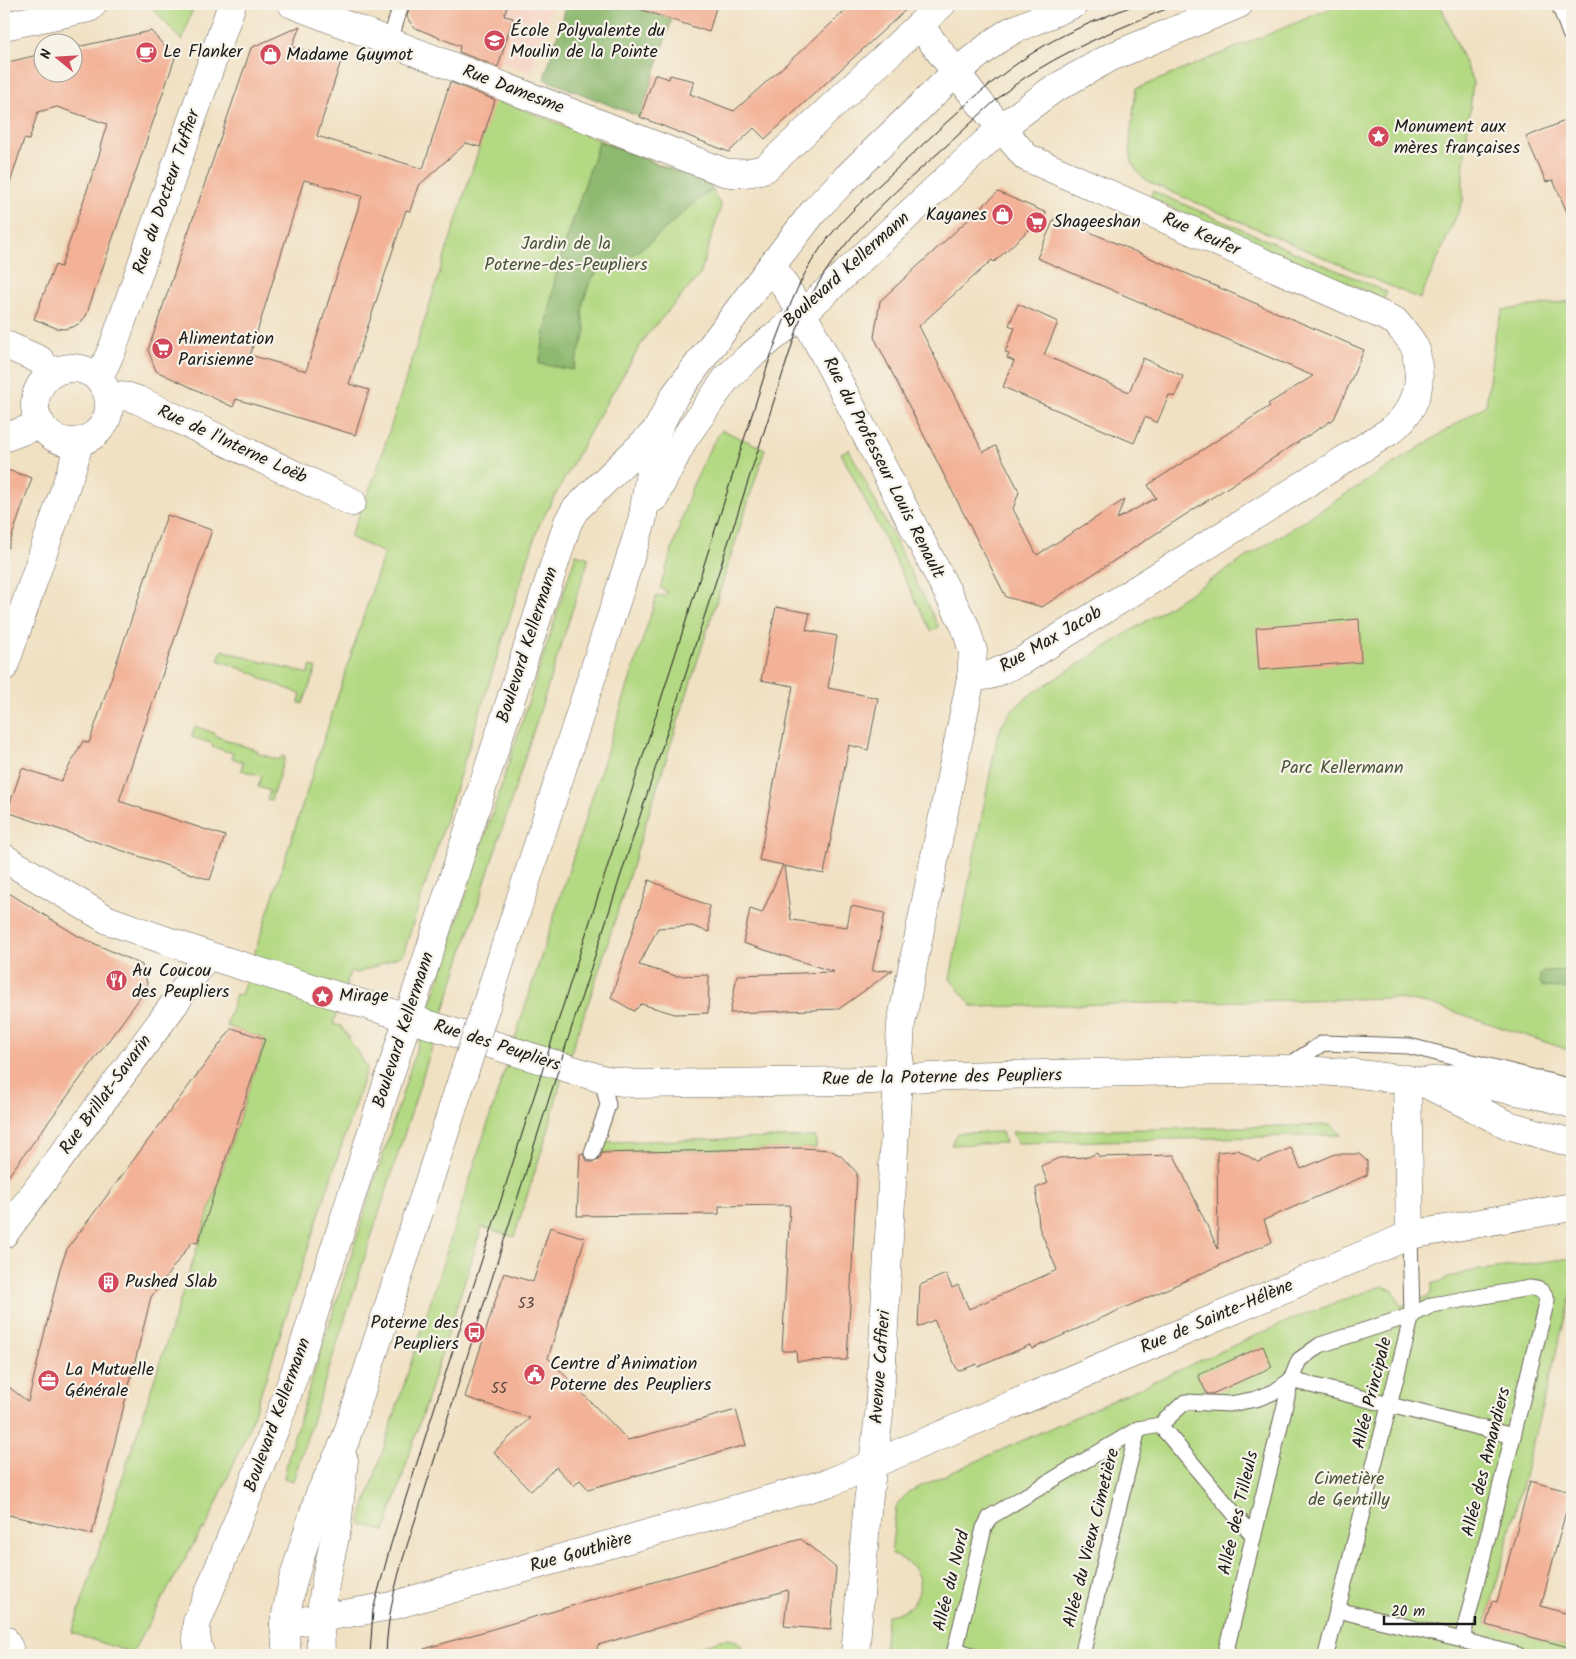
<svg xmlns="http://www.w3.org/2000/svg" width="1576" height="1659" viewBox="0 0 1576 1659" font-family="Kalam,sans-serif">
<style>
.built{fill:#f5d2c2}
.green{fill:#b4d983;stroke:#687a50}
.forest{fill:#8fb971;stroke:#566a46}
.building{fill:#f3b297;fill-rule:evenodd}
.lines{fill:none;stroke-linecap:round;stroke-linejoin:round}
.lane-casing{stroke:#676156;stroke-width:17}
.street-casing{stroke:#676156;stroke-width:29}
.secondary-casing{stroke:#676156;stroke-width:29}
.primary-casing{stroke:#676156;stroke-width:29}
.lane{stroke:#fff;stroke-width:15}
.street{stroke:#fff;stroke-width:28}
.secondary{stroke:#fff;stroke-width:28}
.primary{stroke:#fff;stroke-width:28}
.tram{stroke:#1c1c1c;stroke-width:1}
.primary-bridge-casing{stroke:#676156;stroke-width:29;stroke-linecap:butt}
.primary-bridge{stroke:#fff;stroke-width:28}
.labels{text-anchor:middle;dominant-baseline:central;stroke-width:4.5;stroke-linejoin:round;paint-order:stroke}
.number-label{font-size:15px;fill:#52423b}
.poi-label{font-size:18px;fill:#1c1c1c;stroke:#f7f3e8;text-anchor:start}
.street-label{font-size:18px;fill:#1c1c1c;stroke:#f7f3e8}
.park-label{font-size:18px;fill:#4a553b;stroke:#f7f3e8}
</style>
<rect width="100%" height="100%" fill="#f7f3e8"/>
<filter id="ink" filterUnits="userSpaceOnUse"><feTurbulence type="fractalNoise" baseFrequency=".02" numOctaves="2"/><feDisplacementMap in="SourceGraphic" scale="10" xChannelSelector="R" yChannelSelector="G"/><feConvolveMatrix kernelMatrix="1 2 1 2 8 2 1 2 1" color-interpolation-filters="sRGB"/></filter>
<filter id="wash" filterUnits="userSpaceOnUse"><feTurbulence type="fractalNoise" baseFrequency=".0096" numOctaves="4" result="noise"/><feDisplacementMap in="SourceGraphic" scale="20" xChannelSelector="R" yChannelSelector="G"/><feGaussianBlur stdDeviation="1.12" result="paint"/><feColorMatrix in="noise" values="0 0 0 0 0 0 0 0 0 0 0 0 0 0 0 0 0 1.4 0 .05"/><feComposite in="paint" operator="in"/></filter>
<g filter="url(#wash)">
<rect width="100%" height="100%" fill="#f1e1c3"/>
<path class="built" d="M414,4h138l-21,69 -118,-46 -4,-6z"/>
<g class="green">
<path d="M149,4h23l20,7 -10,30z"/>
<path d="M1341,4h99l33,78 -10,91v28l-43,98 -267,-115c-24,-14 -24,-27 -22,-53 2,-14 3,-28 5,-42z"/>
<path d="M495,98l215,87 11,21 -21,69 -54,61 -31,53 -4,5 -72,131 -136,430 -45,18 -7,-2 -2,4 -16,49 8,2 26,41 -100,308 -19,55 -43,100 -3,-1 -70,124 -60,-20 193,-594 -39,-13 10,-32 5,1 143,-442 -34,-16 26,-64z"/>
<path d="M1153,191l234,101 -3,7 -234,-101z"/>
<path d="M1572,301v750l-135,-45 -43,-8 -421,9 -23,-28 47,-241c7,-21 18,-32 36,-45l453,-288 9,-71 8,-24z"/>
<path d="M722,430l43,19 -174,546 -29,82 -14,54 -34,106 -32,-10 -97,304h-2l-22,-7 -1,-2 297,-927 8,1 2,-4 -7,-4 32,-101 19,-41z"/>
<path d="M849,449l87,173 3,5 -8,4 -90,-178z"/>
<path d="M576,554l13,4 -296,923 -9,-3 6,-29 123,-389z"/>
<path d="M222,650l43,13 1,-2 20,8 1,-2 21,7 3,-8 5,2 -13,36 -4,-1 2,-9 -41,-16v-2l-42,-16z"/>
<path d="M195,726l21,8v2l42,15 -1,2 22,7 3,-4 3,1 -14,43 -4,-1 3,-8 -12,-4 4,-11 -21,-6 2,-8 -11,-4 1,-5 -21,-6 1,-3 -21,-7z"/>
<path d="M1332,1125l9,10 -324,8 -5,-11z"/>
<path d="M1002,1132l3,11 -54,2 6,-12z"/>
<path d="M816,1137v11l-216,5 6,-11z"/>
<path d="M1572,1258v33l-86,333 86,24v7h-688l3,-40c41,-3 44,-51 4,-60l5,-48 12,-15 389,-175 85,-31 11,4 8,16 28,-10 3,-6v-6l34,-12z"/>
<path d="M729,1639l8,2 12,14h-70l40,-15z"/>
</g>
<g class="forest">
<path d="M567,4h110l-37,113 -96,-38z"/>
<path d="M599,141l111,44 3,5 -14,9 -51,45 -13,9 -29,12 -12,11 -5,8 -6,19 -1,12 4,16 -13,39 -34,-6 18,-95z"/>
<path d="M1572,970v19l-27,-2 -3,-1c-4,-6 -3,-10 1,-15z"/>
</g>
<g id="blocks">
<g class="building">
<path d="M410,4h98l-4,12 9,2 -15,49 -39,-15 1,-6 -47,-19 -6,-10z"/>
<path d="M637,4h80l-8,28 -73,-24z"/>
<path d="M853,4h59l-147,135 -11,-11 -25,24 -89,-35 15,-43 14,5 1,-4 24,6 -4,13 44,17z"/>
<path d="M300,26l-8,21 49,14 -24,75 106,33 27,-87 45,18 -15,47 -14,-4 -48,43 -8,25 -4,-1 -57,174 20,6 -14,45 -119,-36 -3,8 -77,-36 -8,-21 103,-302zM304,180l58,16 -56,175 -56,-16z"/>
<path d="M151,31l24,27 -89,258 -6,7 -7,4 -9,2 -8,-1 -22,-9 21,-54 6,2 40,-118 -1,-2 7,-23 -50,-17 -19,5 -9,28 -5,-1 -15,47h-5v-123l38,-9v18h30v-24z"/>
<path d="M1572,118v106l-19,-44 -7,2 -20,-45z"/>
<path d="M998,192l49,21 -53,49 -2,-2 -73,66 64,126 13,-6 21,41 2,5 -6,17 24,46 87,-55 -7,19 39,-21 -8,-13 122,-79 -2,-2 45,-28 -276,-118 18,-41 309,133 -30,69 -292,188 -36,-10 -132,-260 6,-36z"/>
<path d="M1018,304l40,18 -14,33 85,37 14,-34 40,18 -8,21 -6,-2 -12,28 -12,-6 -11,26 -131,-56 11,-26 -7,-3 2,-4 -4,-2 10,-24 -6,-3z"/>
<path d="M4,469l28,9 -24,70 -4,-1z"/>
<path d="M167,515l45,15 -93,271 106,35 -15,44 -203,-68 15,-44 39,13 22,-40 6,2z"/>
<path d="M776,607l34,6 -4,17 31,6 -9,52 50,10 -10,52 -19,-5 -25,129 -40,-8 7,54 56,7 4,-21 34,7 -13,58 21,-1 -54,39 -109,4 7,-38 97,-3 -91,-29 7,-34 12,4 21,-48 -24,-5 34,-174 -32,-6z"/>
<path d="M1359,619l2,43 -102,8 -3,-42z"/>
<path d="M649,880l60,26v26l-17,-6 -34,2 -19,37 37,11 33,-1 -1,38 -33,1 -34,-10 -7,7 -23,-13z"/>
<path d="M4,890l74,46 64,29 6,22 -144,195z"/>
<path d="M232,1028l33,11 -67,204 -6,-1 -41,55 -59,237 -88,-20v-131l24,19 32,-134 7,-19z"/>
<path d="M803,1148l27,2 11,6 16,17 -10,187 -50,1 -1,-10h-14l8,-146 -71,1v8l-142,2 3,-62 3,-1 2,6 4,3h4l6,-2 3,-7z"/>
<path d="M1291,1148l10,21 34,-15h24l8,7v14l-103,45 8,22 -240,107 -2,-4 -52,22 -1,-3 -19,7 -24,-51 -16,7 2,-42 26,-11 6,14 6,-3 11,24 88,-39 -18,-43 -3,-39 12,-5 -7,-17 18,-8 29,-1 9,-4 2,4 75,-2 44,94 -1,-97 21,-2 20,12z"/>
<path d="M550,1227l35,11 -37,120 80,82 108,-30 10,35 -158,44 -8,-9 -6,6 -18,-19 -25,24 -37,-39 36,-34 -65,-21 39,-124 29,9z"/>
<path d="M1263,1346l9,21 -60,27h-5l-9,-19z"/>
<path d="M1530,1481l41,11 -30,114 31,9v33l-86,-23 6,-24 5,1z"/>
<path d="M801,1539l35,29 -5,62 -47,-4 4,-36 -190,55 -3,10h-170l-1,-6z"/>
</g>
</g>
</g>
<g filter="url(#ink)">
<use href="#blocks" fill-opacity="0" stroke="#676156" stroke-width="1"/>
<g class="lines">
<defs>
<g id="lane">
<path d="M1559,4l11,30 2,-2"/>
<path d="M390,42l11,-38"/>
<path d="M1286,1067l37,-24 86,3 163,41"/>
<path d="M592,1153l16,-48 -6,-26"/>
<path d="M1160,1425l93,111"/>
<path d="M1337,1610l125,30 56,15"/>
<path d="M955,1650l17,5"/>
<path d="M954,1655l30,-127 6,-11 148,-88 22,-4 25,-23 45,2 26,-5 18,-7 17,-12 8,-20 21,-15 92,-30 20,-10 98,-17c10,1 14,3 17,12l-85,340"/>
<path d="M1082,1655l56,-226"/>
<path d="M1225,1655l66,-275 222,56"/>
<path d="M1326,1655l86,-340 -2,-80"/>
</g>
<g id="street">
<path d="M292,4l432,168c15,3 28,1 42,-4l176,-164"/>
<path d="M4,26l85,-18 4,-4"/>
<path d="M920,26l55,71 51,60 369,164c7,9 17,18 21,29 1,5 1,11 2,16 4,27 -7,48 -28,65l-368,230 -32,14 -19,3"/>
<path d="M772,265l35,57 26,49 132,255 8,25 -2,27 -70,346 -22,391 -12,96 -12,144"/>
<path d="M4,344l36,16 11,14"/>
<circle cx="72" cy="405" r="37"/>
<path d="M97,377l8,-12 8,-18 119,-343"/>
<path d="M109,395l20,2 9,3 214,102"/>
<path d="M4,438l37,-14"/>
<path d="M4,667l69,-202 6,-22"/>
<path d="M4,858l104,62 99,35 201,63"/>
<path d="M1407,1079l3,156"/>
<path d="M4,1234l171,-231 32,-48"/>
<path d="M4,1639l5,9 1,7"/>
</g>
<g id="secondary">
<path d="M408,1018l194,61 34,5 215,-3 101,-5 330,-7 70,4 70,9 32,-3 94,18 24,7"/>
<path d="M1422,1082l86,43 64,18"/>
<path d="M284,1624l107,-18 440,-124 579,-247 162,-28"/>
<path d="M201,1655c-5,-11 -6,-20 -4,-33l79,-196 22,-62 110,-346 160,-496 7,-12 82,-80"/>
</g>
<g id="primary">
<path d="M654,498l30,-59 42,-60 22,-21 54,-44 199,-186 51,-38 59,-33 128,-53"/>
<path d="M486,1006l156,-485 15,-91 18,-35 97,-130 42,-54 25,-26 117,-113 41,-32 14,-9 63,-27"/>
<path d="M287,1655l-3,-31 9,-44 26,-84 26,-55 119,-368"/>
<path d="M321,1655l-1,-37 7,-45 10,-45 7,-68"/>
</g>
</defs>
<use href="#lane" class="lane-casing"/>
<use href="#street" class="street-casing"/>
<use href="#secondary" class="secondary-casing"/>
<use href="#primary" class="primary-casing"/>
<use href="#lane" class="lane"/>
<use href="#street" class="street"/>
<use href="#secondary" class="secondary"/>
<use href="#primary" class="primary"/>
<g class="tram">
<path d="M370,1655l3,-45 18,-66 380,-1189c14,-36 26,-74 49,-106 23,-33 55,-60 84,-87 40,-37 79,-76 124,-106 33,-23 72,-37 109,-52"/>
<path d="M386,1655c1,-36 9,-71 20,-106l162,-510 234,-725c35,-76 93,-122 153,-176 26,-24 51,-50 82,-68 44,-27 93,-46 141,-66"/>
</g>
<defs>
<path id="primary-bridge" d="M464,1073l22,-67"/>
</defs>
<use href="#primary-bridge" class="primary-bridge-casing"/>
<use href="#primary-bridge" class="primary-bridge"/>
</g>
</g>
<defs>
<symbol id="school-disc" viewBox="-11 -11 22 22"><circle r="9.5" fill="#d1495b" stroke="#f7f3e8"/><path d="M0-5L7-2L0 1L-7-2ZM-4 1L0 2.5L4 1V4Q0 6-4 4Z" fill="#fff"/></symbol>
<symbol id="cafe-disc" viewBox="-11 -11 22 22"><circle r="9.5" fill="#d1495b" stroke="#f7f3e8"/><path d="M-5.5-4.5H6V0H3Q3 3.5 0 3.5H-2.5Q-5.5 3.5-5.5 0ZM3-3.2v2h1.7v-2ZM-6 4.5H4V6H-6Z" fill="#fff"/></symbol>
<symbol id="shop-disc" viewBox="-11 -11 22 22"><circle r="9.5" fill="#d1495b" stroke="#f7f3e8"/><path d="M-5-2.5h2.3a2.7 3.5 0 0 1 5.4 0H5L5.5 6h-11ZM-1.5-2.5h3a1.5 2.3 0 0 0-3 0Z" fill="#fff"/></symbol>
<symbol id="sight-disc" viewBox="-11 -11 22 22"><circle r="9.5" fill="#d1495b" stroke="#f7f3e8"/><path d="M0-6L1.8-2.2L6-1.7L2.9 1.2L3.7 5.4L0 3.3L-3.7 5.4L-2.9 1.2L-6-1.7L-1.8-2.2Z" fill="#fff"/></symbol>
<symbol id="supermarket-disc" viewBox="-11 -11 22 22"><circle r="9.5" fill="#d1495b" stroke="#f7f3e8"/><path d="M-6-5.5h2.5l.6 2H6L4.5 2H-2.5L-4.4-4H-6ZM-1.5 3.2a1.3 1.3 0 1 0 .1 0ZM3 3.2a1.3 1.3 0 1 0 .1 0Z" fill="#fff"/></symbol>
<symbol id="restaurant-disc" viewBox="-11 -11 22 22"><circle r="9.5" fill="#d1495b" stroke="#f7f3e8"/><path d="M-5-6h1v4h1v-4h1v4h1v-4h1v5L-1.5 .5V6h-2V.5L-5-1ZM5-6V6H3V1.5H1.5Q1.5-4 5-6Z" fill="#fff"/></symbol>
<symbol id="building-disc" viewBox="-11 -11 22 22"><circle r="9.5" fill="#d1495b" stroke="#f7f3e8"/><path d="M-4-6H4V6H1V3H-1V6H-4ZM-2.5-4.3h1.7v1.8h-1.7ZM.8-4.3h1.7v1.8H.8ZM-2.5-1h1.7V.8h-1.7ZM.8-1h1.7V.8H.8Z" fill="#fff"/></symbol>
<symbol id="bus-disc" viewBox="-11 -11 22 22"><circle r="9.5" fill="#d1495b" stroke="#f7f3e8"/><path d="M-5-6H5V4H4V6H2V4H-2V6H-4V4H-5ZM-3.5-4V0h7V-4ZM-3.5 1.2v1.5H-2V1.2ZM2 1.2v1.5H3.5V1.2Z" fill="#fff"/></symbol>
<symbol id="civic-disc" viewBox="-11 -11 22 22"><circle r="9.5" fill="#d1495b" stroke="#f7f3e8"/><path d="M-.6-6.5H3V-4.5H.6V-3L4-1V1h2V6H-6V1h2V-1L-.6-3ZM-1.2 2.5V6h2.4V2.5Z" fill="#fff"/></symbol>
<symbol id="office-disc" viewBox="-11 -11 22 22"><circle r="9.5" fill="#d1495b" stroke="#f7f3e8"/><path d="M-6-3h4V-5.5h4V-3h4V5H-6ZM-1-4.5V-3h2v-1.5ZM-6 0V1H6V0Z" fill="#fff"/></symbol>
</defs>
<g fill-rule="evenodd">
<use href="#school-disc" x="482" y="28" width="25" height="25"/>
<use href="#cafe-disc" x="134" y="40" width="25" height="25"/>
<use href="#shop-disc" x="258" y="42" width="25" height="25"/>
<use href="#sight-disc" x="1366" y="124" width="25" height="25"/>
<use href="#shop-disc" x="990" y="202" width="25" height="25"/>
<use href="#supermarket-disc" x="1024" y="210" width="25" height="25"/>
<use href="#supermarket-disc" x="150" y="336" width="25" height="25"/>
<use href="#restaurant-disc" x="104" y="968" width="25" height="25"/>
<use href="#sight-disc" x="310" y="984" width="25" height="25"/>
<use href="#building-disc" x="96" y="1270" width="25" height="25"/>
<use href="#bus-disc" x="462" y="1320" width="25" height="25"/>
<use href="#civic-disc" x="522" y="1362" width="25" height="25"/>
<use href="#office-disc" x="36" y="1368" width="25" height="25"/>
</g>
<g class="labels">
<g class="number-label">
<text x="526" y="1304">53</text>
<text x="499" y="1389">55</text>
</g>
<g class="poi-label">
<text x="510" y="31">École Polyvalente du<tspan x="510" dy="21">Moulin de la Pointe</tspan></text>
<text x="163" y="52">Le Flanker</text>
<text x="286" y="55">Madame Guymot</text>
<text x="1394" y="127">Monument aux<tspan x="1394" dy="21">mères françaises</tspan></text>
<text x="987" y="215" text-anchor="end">Kayanes</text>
<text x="1053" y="222">Shageeshan</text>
<text x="178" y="339">Alimentation<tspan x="178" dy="21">Parisienne</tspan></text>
<text x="132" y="971">Au Coucou<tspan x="132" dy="21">des Peupliers</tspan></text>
<text x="339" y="996">Mirage</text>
<text x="125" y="1282">Pushed Slab</text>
<text x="459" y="1323" text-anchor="end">Poterne des<tspan x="459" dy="21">Peupliers</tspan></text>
<text x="550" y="1364">Centre d’Animation<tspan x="550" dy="21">Poterne des Peupliers</tspan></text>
<text x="65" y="1370">La Mutuelle<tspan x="65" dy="21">Générale</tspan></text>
</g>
<g class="street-label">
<text transform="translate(513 90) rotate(21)">Rue Damesme</text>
<text transform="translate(167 192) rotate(-71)">Rue du Docteur Tuffier</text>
<text transform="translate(1201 235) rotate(24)">Rue Keufer</text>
<text transform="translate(847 270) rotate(-42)">Boulevard Kellermann</text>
<text transform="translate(232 445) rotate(25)">Rue de l'Interne Loëb</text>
<text transform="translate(883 468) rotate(63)">Rue du Professeur Louis Renault</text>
<text transform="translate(1051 640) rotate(-30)">Rue Max Jacob</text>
<text transform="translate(528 645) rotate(-72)">Boulevard Kellermann</text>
<text transform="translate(404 1030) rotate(-72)">Boulevard Kellermann</text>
<text transform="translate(497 1046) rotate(18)">Rue des Peupliers</text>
<text transform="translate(942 1078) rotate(-1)">Rue de la Poterne des Peupliers</text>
<text transform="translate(106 1095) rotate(-54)">Rue Brillat-Savarin</text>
<text transform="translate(1217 1317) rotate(-23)">Rue de Sainte-Hélène</text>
<text transform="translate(881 1367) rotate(-86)">Avenue Caffieri</text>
<text transform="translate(1373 1393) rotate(-76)">Allée Principale</text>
<text transform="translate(278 1415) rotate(-70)">Boulevard Kellermann</text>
<text transform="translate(1487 1462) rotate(-76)">Allée des Amandiers</text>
<text transform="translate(1239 1513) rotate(-77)">Allée des Tilleuls</text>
<text transform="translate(1092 1538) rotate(-76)">Allée du Vieux Cimetière</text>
<text transform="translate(581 1553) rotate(-16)">Rue Gouthière</text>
<text transform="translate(952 1581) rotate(-76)">Allée du Nord</text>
</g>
<g class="park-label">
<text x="566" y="244">Jardin de la<tspan x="566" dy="21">Poterne-des-Peupliers</tspan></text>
<text x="1342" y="768">Parc Kellermann</text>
<text x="1349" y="1479">Cimetière<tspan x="1349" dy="21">de Gentilly</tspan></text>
</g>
</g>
<rect width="1576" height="1659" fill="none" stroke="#f7f3e8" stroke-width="20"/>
<g transform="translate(58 58) rotate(288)"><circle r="24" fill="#f7f3e8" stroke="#9f9d96"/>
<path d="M0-4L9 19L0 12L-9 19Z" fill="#d1495b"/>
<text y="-8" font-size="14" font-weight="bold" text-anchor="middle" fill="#1c1c1c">N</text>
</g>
<path d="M1384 1616v8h91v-8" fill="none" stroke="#1c1c1c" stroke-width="2.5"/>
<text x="1391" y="1616" font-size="15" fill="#1c1c1c" stroke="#f7f3e8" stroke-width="4" paint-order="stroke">20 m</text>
</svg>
